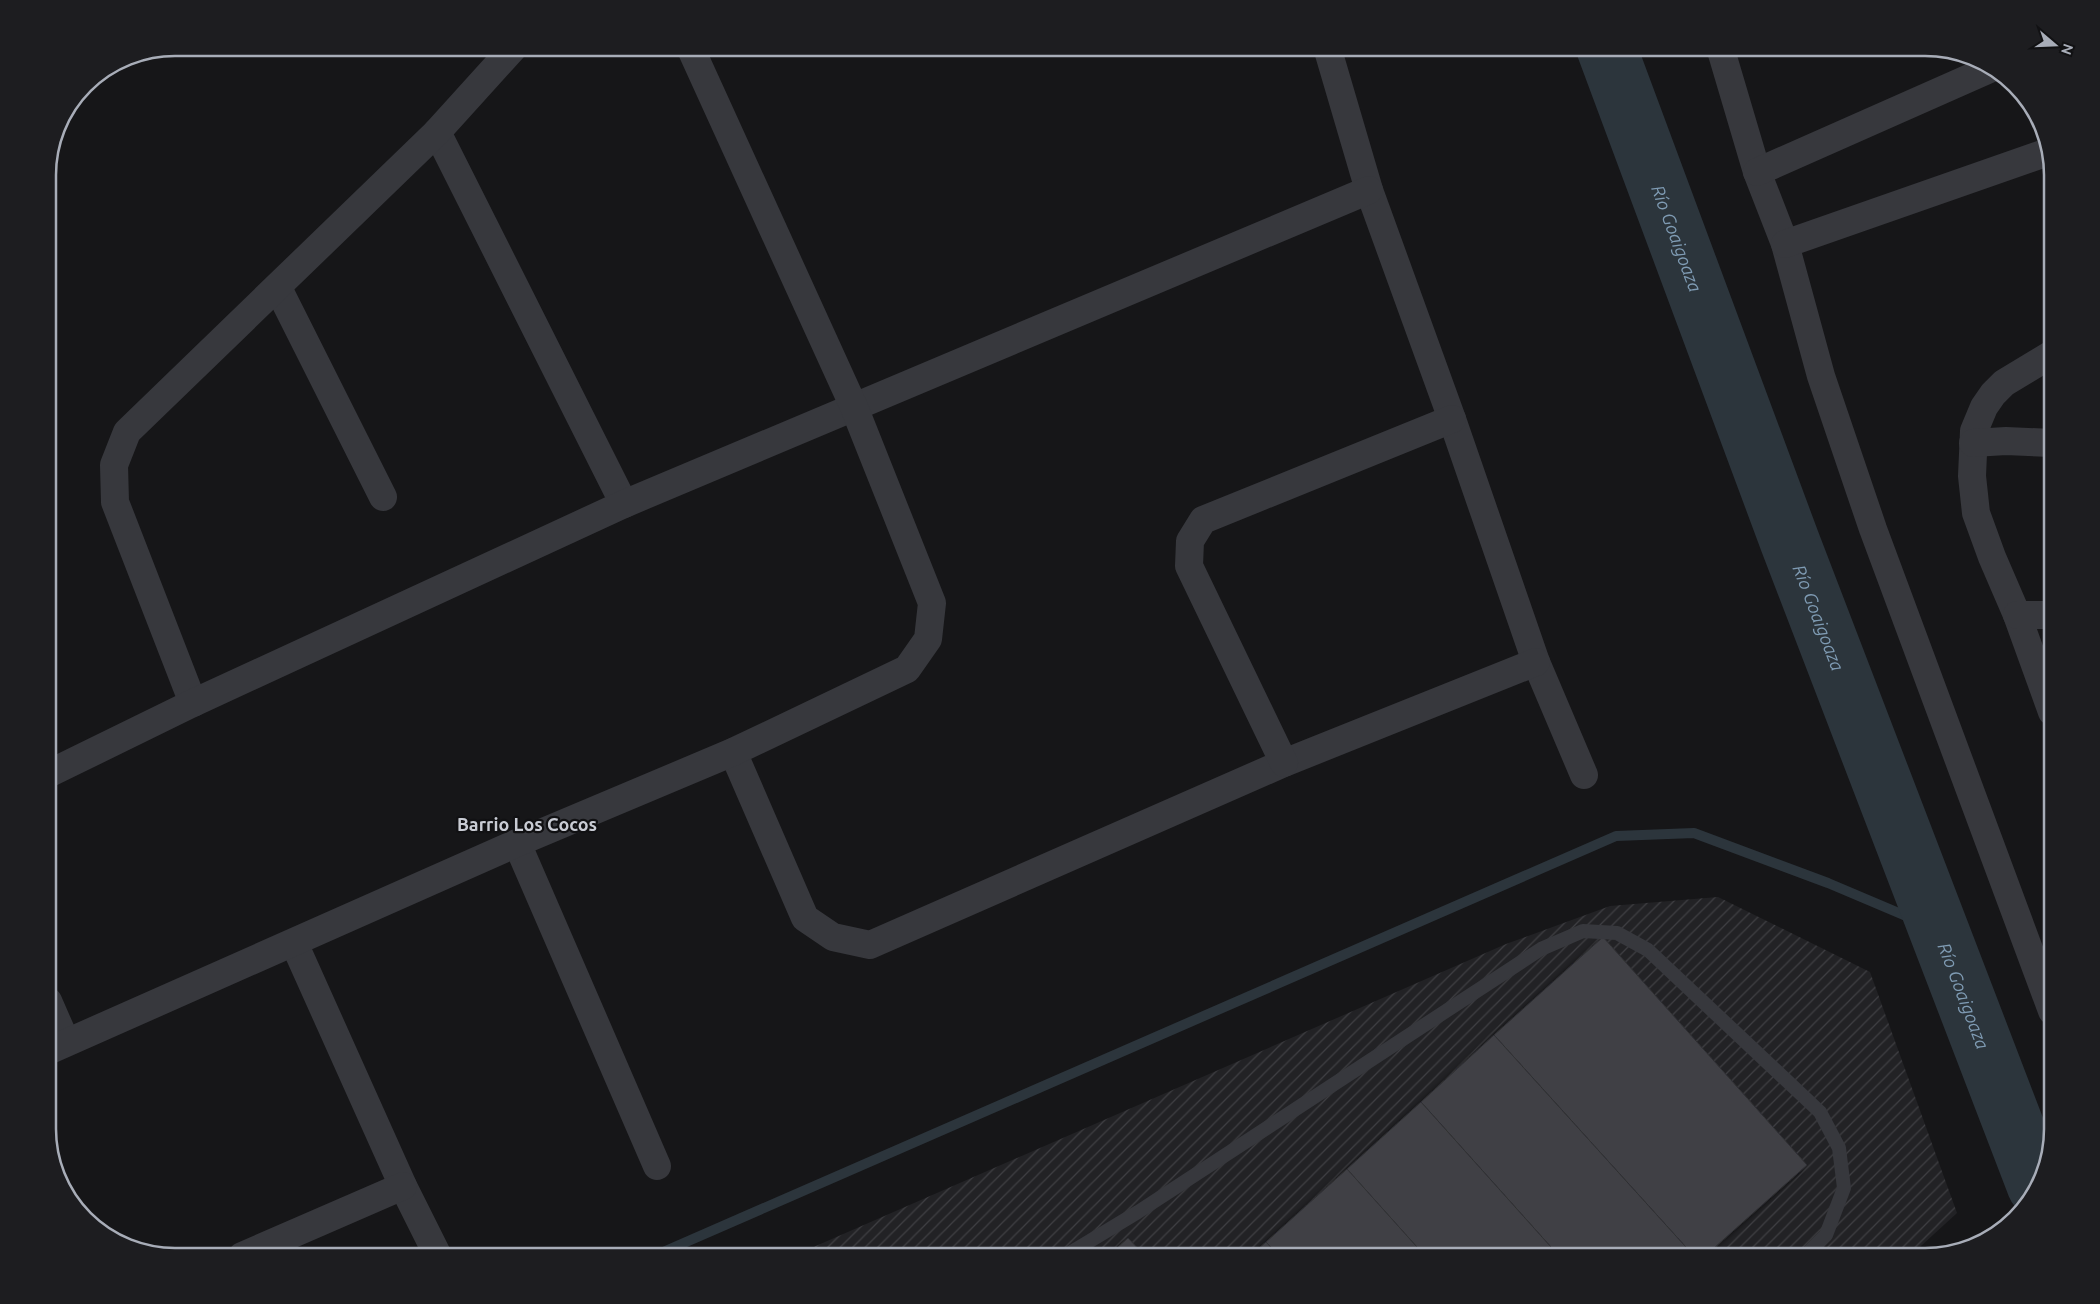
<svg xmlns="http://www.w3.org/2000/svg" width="2100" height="1304" viewBox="0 0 2100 1304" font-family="Ubuntu,sans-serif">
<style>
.industrial{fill:url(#industrial-furrows)}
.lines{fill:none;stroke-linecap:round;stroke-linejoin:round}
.stream{stroke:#2c353c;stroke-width:10}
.river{stroke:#2c353c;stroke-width:60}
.building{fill:#404145;stroke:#303034;filter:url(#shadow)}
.service{stroke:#37383d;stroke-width:14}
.minor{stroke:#37383d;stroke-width:28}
.labels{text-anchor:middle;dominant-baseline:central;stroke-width:4.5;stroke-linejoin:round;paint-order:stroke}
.water-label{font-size:18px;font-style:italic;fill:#7f9bb3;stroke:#111113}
.neighbourhood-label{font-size:18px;font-weight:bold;fill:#c9ccd4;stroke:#111113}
.rim{fill:none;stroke:#a8adb8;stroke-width:2.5}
</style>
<defs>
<pattern id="industrial-furrows" width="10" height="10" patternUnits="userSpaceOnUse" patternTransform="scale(1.25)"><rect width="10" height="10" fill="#222225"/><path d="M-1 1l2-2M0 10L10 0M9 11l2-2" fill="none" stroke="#3f3f43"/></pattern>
<filter id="shadow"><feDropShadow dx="-4.5" dy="4.5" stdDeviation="2.5" flood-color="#0009"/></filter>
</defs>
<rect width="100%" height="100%" fill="#161618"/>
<path class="industrial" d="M1718,897l152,75 87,241 -47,43h-1117l713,-312 104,-38z"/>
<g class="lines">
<path class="stream" d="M654,1256l962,-420 78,-3 134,50 111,47"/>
<path class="river" id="s1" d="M1606,47l184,495 247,644"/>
</g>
<g class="building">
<path d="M1603,937l204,228 -102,91h-11l-200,-221z"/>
<path d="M1494,1035l200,221h-135l-138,-154z"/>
<path d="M1421,1102l138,154h-134l-78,-87z"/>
<path d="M1347,1169l78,87h-146l-13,-14z"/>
<path d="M1128,1238l17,18h-37z"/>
<path d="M1266,1242l13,14h-29z"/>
</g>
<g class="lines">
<path class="service" d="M1065,1256l73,-44 403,-263 42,-18 34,2 31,17 172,162 19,36 5,40 -18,47 -21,21"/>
<g class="minor">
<path d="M1327,47l42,143 83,229 84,243 48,113"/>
<path d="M1720,47l37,125 28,72 36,132 52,153 179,482"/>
<path d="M437,132l187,372"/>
<path d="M1757,172l235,-104"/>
<path d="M1785,244l263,-92"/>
<path d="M278,288l105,209"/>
<path d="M2052,354l-48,29 -11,11 -9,13 -10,24 -2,45 4,37 16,44 25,58 35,97"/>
<path d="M1973,443l33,-2 46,2"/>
<path d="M2017,615h35"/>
<path d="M193,703l-78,-201 -1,-37 13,-33 310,-300 77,-85"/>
<path d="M733,752l72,166 28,19 37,8 414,-182 252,-101"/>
<path d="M1284,763l-95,-197 1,-25 13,-21 249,-101"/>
<path d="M48,774l145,-71 431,-199 745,-314"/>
<path d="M517,843l140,323"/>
<path d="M294,943l109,243 35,70"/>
<path d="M48,1001l18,41"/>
<path d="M48,1051l469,-208 216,-91 174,-83 21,-30 4,-36 -78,-196 -164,-360"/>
<path d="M242,1256l161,-70"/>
</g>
</g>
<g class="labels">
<g class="water-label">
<text stroke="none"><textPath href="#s1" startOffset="204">Río Goaigoaza</textPath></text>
<text stroke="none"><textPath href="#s1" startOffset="609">Río Goaigoaza</textPath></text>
<text stroke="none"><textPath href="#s1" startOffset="1014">Río Goaigoaza</textPath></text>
</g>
<g class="neighbourhood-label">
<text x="527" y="824">Barrio Los Cocos</text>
</g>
</g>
<path d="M0 0H2100V1304H0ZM175 56H1925A119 119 0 0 1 2044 175V1129A119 119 0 0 1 1925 1248H175A119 119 0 0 1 56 1129V175A119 119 0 0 1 175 56Z" fill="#1d1d20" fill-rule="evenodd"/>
<path class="rim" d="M175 56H1925A119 119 0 0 1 2044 175V1129A119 119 0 0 1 1925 1248H175A119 119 0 0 1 56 1129V175A119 119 0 0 1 175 56Z"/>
<g transform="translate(2055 45) rotate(109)" stroke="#111113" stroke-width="4" paint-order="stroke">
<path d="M0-4L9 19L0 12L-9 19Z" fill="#a8adb8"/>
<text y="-8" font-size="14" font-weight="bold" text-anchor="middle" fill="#a8adb8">N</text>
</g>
</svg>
